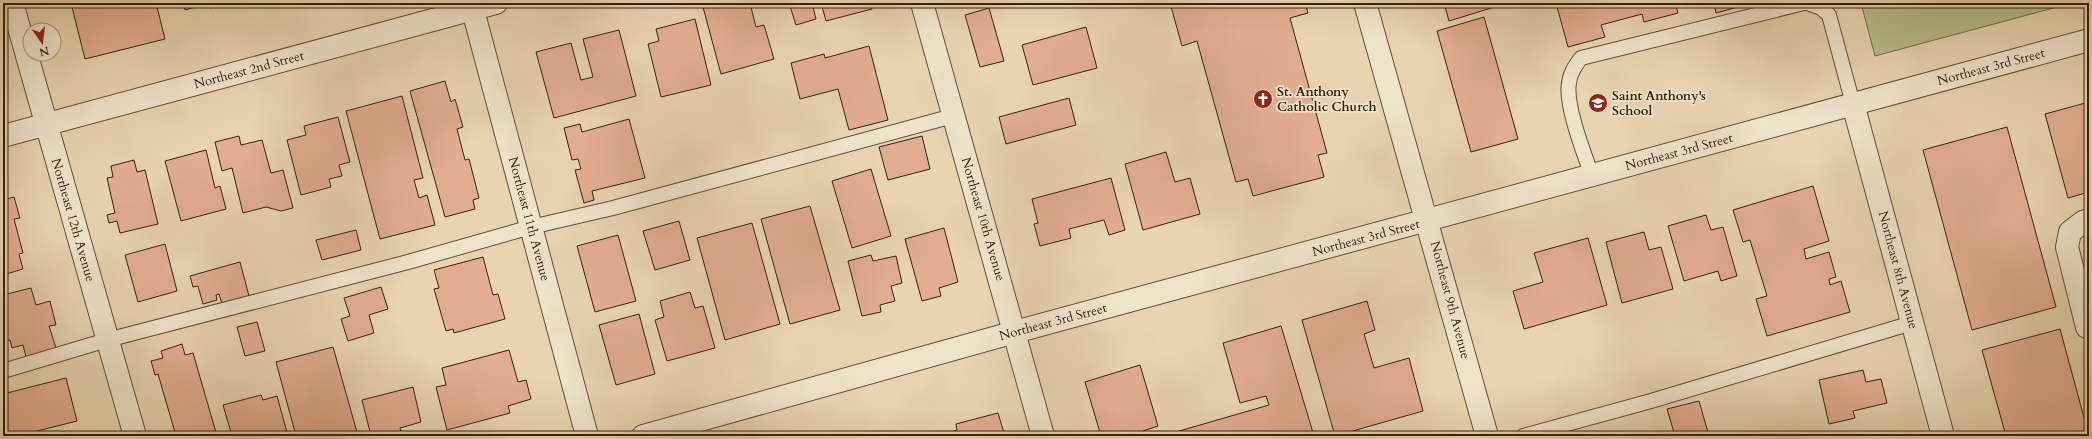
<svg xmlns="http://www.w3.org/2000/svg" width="2092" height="439" viewBox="0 0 2092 439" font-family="Cardo,serif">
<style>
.green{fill:#b6bd8c;stroke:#766f4e}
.building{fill:#e2ac91;stroke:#36210f}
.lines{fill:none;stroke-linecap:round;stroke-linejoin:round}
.lane-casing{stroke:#624e38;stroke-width:16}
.street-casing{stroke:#624e38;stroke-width:24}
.lane{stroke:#f0e3cc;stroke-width:14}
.street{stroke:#f0e3cc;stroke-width:22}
.labels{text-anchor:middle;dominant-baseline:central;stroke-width:3.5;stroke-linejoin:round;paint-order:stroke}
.street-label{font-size:13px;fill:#36210f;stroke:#f0e3cc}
.poi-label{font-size:13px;font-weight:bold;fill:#36210f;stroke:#f0e3cc;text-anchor:start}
</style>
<rect width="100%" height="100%" fill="#e8d4b1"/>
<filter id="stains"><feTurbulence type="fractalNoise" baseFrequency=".005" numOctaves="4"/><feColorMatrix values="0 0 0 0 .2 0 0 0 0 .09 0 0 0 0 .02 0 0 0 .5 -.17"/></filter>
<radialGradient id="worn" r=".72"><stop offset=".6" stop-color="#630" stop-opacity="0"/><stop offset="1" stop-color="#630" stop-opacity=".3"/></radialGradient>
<path class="green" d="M1861,3h211l-197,53z"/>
<g class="building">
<path d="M71,3h85l9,36 -80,20z"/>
<path d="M183,3h35l1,3 -9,2 -1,-5 -24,7z"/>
<path d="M717,3h33l6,24 8,-2 10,34 -53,15 -18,-67z"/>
<path d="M789,3h23l4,16 -20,6z"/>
<path d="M821,3h49l2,6 -46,12z"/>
<path d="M1170,3h135l3,10 -18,5 37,135 -9,2 6,22 -71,19 -5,-17 -12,3 -39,-141 -15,5z"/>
<path d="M1444,3h57v2l-52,16z"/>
<path d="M1556,3h131l-11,3 2,7 -34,9 -2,-8 -41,11 4,12 -37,10z"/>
<path d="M1714,3h39l-37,10z"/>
<path d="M989,8l15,53 -24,6 -15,-52z"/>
<path d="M1484,17l34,122 -47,13 -34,-121z"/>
<path d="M695,19l16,66 -50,12 -13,-53 11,-3 -3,-12z"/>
<path d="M1086,27l11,41 -64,17 -11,-40z"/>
<path d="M619,30l17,66 -82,22 -18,-66 35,-9 10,37 12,-3 -10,-38z"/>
<path d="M869,46l19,74 -39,10 -11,-41 -38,10 -9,-36 33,-9 1,4z"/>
<path d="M445,81l6,21 4,-3 8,28 -6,2 8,31 4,-1 10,39 -6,2 2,9 -30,8 -35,-126z"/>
<path d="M402,96l21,82 -9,2 5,18 8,-3 8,30 -55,14 -34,-128z"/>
<path d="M1069,98l7,27 -70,19 -7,-27z"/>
<path d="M2089,102v90l-21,6 -23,-84z"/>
<path d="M338,117l12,45 -11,3 3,11 -13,3 2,8 -30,8 -14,-55 19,-5 -2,-9z"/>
<path d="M629,119l16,59 -53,13 2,9 -10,3 -9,-33 6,-1 -3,-10 -6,1 -8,-32 16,-4 2,8z"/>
<path d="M2007,127l49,180 -84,23 -49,-180z"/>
<path d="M239,136l2,9 21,-5 9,33 12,-3 10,38 -12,3 -15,-4 -23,6 -11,-45 -10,3 -7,-29z"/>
<path d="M922,136l8,33 -42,11 -9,-33z"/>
<path d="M206,150l9,38 5,-2 6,23 -45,12 -16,-60z"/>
<path d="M1166,152l9,30 15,-4 10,36 -57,16 -18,-66z"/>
<path d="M134,160l3,12 8,-2 13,54 -38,9 -3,-12 -8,2 -2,-8 8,-2 -8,-35 6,-1 -2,-11z"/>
<path d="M871,169l20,67 -39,12 -20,-67z"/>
<path d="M1111,178l14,52 -16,5 -5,-15 -35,9 2,9 -31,8 -6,-22 4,-1 -6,-24z"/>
<path d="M1813,186l16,55 -25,8 2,10 23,-7 7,25 -7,2 1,6 11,-4 9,31 -83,24 -11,-37 11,-3 -17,-56 -7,2 -10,-32z"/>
<path d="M14,197l6,21 -6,1 9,34 -4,1 4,15 -20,6v-75z"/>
<path d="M810,206l30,104 -50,14 -29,-105z"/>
<path d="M1706,215l5,15 12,-3 14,49 -16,5 -3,-10 -34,10 -16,-55z"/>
<path d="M679,221l11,39 -35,10 -12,-39z"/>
<path d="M752,223l28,101 -55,16 -28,-102z"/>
<path d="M944,228l14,54 -19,6 2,8 -19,5 -17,-62z"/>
<path d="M356,230l5,20 -39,10 -6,-20z"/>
<path d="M1644,232l5,18 12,-3 12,42 -51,14 -16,-61z"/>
<path d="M618,235l18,66 -41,11 -18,-66z"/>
<path d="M1588,238l19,67 -83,24 -11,-38 30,-9 -9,-29z"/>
<path d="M165,244l12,47 -39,11 -13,-47z"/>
<path d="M871,255l2,6 23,-5 6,27 -11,3 4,15 -15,4 1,7 -19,4 -14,-55z"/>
<path d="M483,257l10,38 5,-1 7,25 -51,14 -1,-4 -7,2 -12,-42 5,-1 -5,-18z"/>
<path d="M240,262l9,34 -27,8 -3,-10 -3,1 1,5 -14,4 -5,-18 -5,1 -3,-11z"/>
<path d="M381,287l7,22 -19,6 5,18 -26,8 -7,-22 9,-3 -6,-18z"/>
<path d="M31,288l5,17 14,-4 6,24 -7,1 7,22 -30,9 -3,-12 -11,3 -2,-8 -7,2v-18h3l-3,-12v-17z"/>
<path d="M690,292l5,16 8,-2 12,42 -48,13 -12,-41 9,-3 -4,-16z"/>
<path d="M1367,301l8,29 -11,4 10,34 35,-10 14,53 -88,25 -33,-116z"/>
<path d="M639,314l16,60 -39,11 -17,-60z"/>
<path d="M257,322l8,29 -20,5 -8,-29z"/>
<path d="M1281,326l33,110h-152l107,-31 -3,-9 -26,7 -17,-60z"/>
<path d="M2060,329l29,107h-83l-24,-86z"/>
<path d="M182,344l3,11 8,-2 24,83h-41l-18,-62 -3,1 -4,-14 12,-3 -2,-7z"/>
<path d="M333,347l25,89h-62l-20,-74z"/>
<path d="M509,350l9,32 8,-2 5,19 -23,7 2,7 -63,17 -11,-43 10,-2 -4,-17z"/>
<path d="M1140,365l18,61 -15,5 2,5h-44l-16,-54z"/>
<path d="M1863,370l3,12 15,-3 6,24 -34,8 2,7 -26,6 -10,-44z"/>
<path d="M66,378l11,43 -60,15h-14v-42z"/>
<path d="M413,387l8,35 -21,6 2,7 -31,1 -9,-36z"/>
<path d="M261,395l2,5 14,-4 11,40h-56l-9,-31z"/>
<path d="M1699,401l10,35h-34l-8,-27z"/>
<path d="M998,413l7,23h-66l18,-6 -1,-6z"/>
</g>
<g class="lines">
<defs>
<g id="lane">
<path d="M1807,3l14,5 8,7 24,89"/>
<path d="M1592,176c-8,-23 -27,-71 -23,-93 1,-10 6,-17 12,-25l223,-55"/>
<path d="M3,371l104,-31 301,-78 123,-35 82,-19 340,-92"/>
<path d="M1523,436l128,-35 261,-78"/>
</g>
<g id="street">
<path d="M12,3l123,433"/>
<path d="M471,3l116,433"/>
<path d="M922,3l121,433"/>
<path d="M1365,3l122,433"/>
<path d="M1853,104l90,332"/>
<path d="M3,136l493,-133"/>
<path d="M2089,220l-6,2 -13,10 -3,15 20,80 2,1"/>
<path d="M643,436l372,-104 1074,-292"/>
</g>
</defs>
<use href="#lane" class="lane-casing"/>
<use href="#street" class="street-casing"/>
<use href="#lane" class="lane"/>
<use href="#street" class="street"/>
</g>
<defs>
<symbol id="church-disc" viewBox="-11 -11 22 22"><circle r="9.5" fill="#8f2418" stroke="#f0e3cc"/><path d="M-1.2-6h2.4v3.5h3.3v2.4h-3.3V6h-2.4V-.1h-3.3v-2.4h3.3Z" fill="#fff"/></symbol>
<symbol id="school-disc" viewBox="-11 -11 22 22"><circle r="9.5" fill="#8f2418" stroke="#f0e3cc"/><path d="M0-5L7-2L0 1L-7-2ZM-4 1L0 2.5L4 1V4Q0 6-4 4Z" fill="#fff"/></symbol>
</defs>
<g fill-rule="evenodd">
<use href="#church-disc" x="1252" y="88" width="22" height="22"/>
<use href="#school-disc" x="1587" y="92" width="22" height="22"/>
</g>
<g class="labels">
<g class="street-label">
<text transform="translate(1991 67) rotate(-15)">Northeast 3rd Street</text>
<text transform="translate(249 70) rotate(-15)">Northeast 2nd Street</text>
<text transform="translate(1679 152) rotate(-15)">Northeast 3rd Street</text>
<text transform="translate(529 219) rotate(75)">Northeast 11th Avenue</text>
<text transform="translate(983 219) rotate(74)">Northeast 10th Avenue</text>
<text transform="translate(73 220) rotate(74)">Northeast 12th Avenue</text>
<text transform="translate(1366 238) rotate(-15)">Northeast 3rd Street</text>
<text transform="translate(1898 270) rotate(75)">Northeast 8th Avenue</text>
<text transform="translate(1450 300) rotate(75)">Northeast 9th Avenue</text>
<text transform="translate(1053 322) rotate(-15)">Northeast 3rd Street</text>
</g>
<g class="poi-label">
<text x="1277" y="92">St. Anthony<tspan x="1277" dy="15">Catholic Church</tspan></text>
<text x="1612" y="96">Saint Anthony's<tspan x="1612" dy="15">School</tspan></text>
</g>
</g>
<rect width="2092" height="439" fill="none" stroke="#e8d4b1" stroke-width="16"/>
<rect x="4" y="4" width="2084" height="431" fill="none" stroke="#36210f" stroke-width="2"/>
<rect x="8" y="8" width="2076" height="423" fill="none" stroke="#36210f"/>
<g transform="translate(42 42) rotate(166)"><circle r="19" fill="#f0e3cc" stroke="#a69580"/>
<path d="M0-3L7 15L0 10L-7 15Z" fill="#8f2418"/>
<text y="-6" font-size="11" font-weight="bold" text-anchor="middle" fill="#36210f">N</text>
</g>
<rect width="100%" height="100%" filter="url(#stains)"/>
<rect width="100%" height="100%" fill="url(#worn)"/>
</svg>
